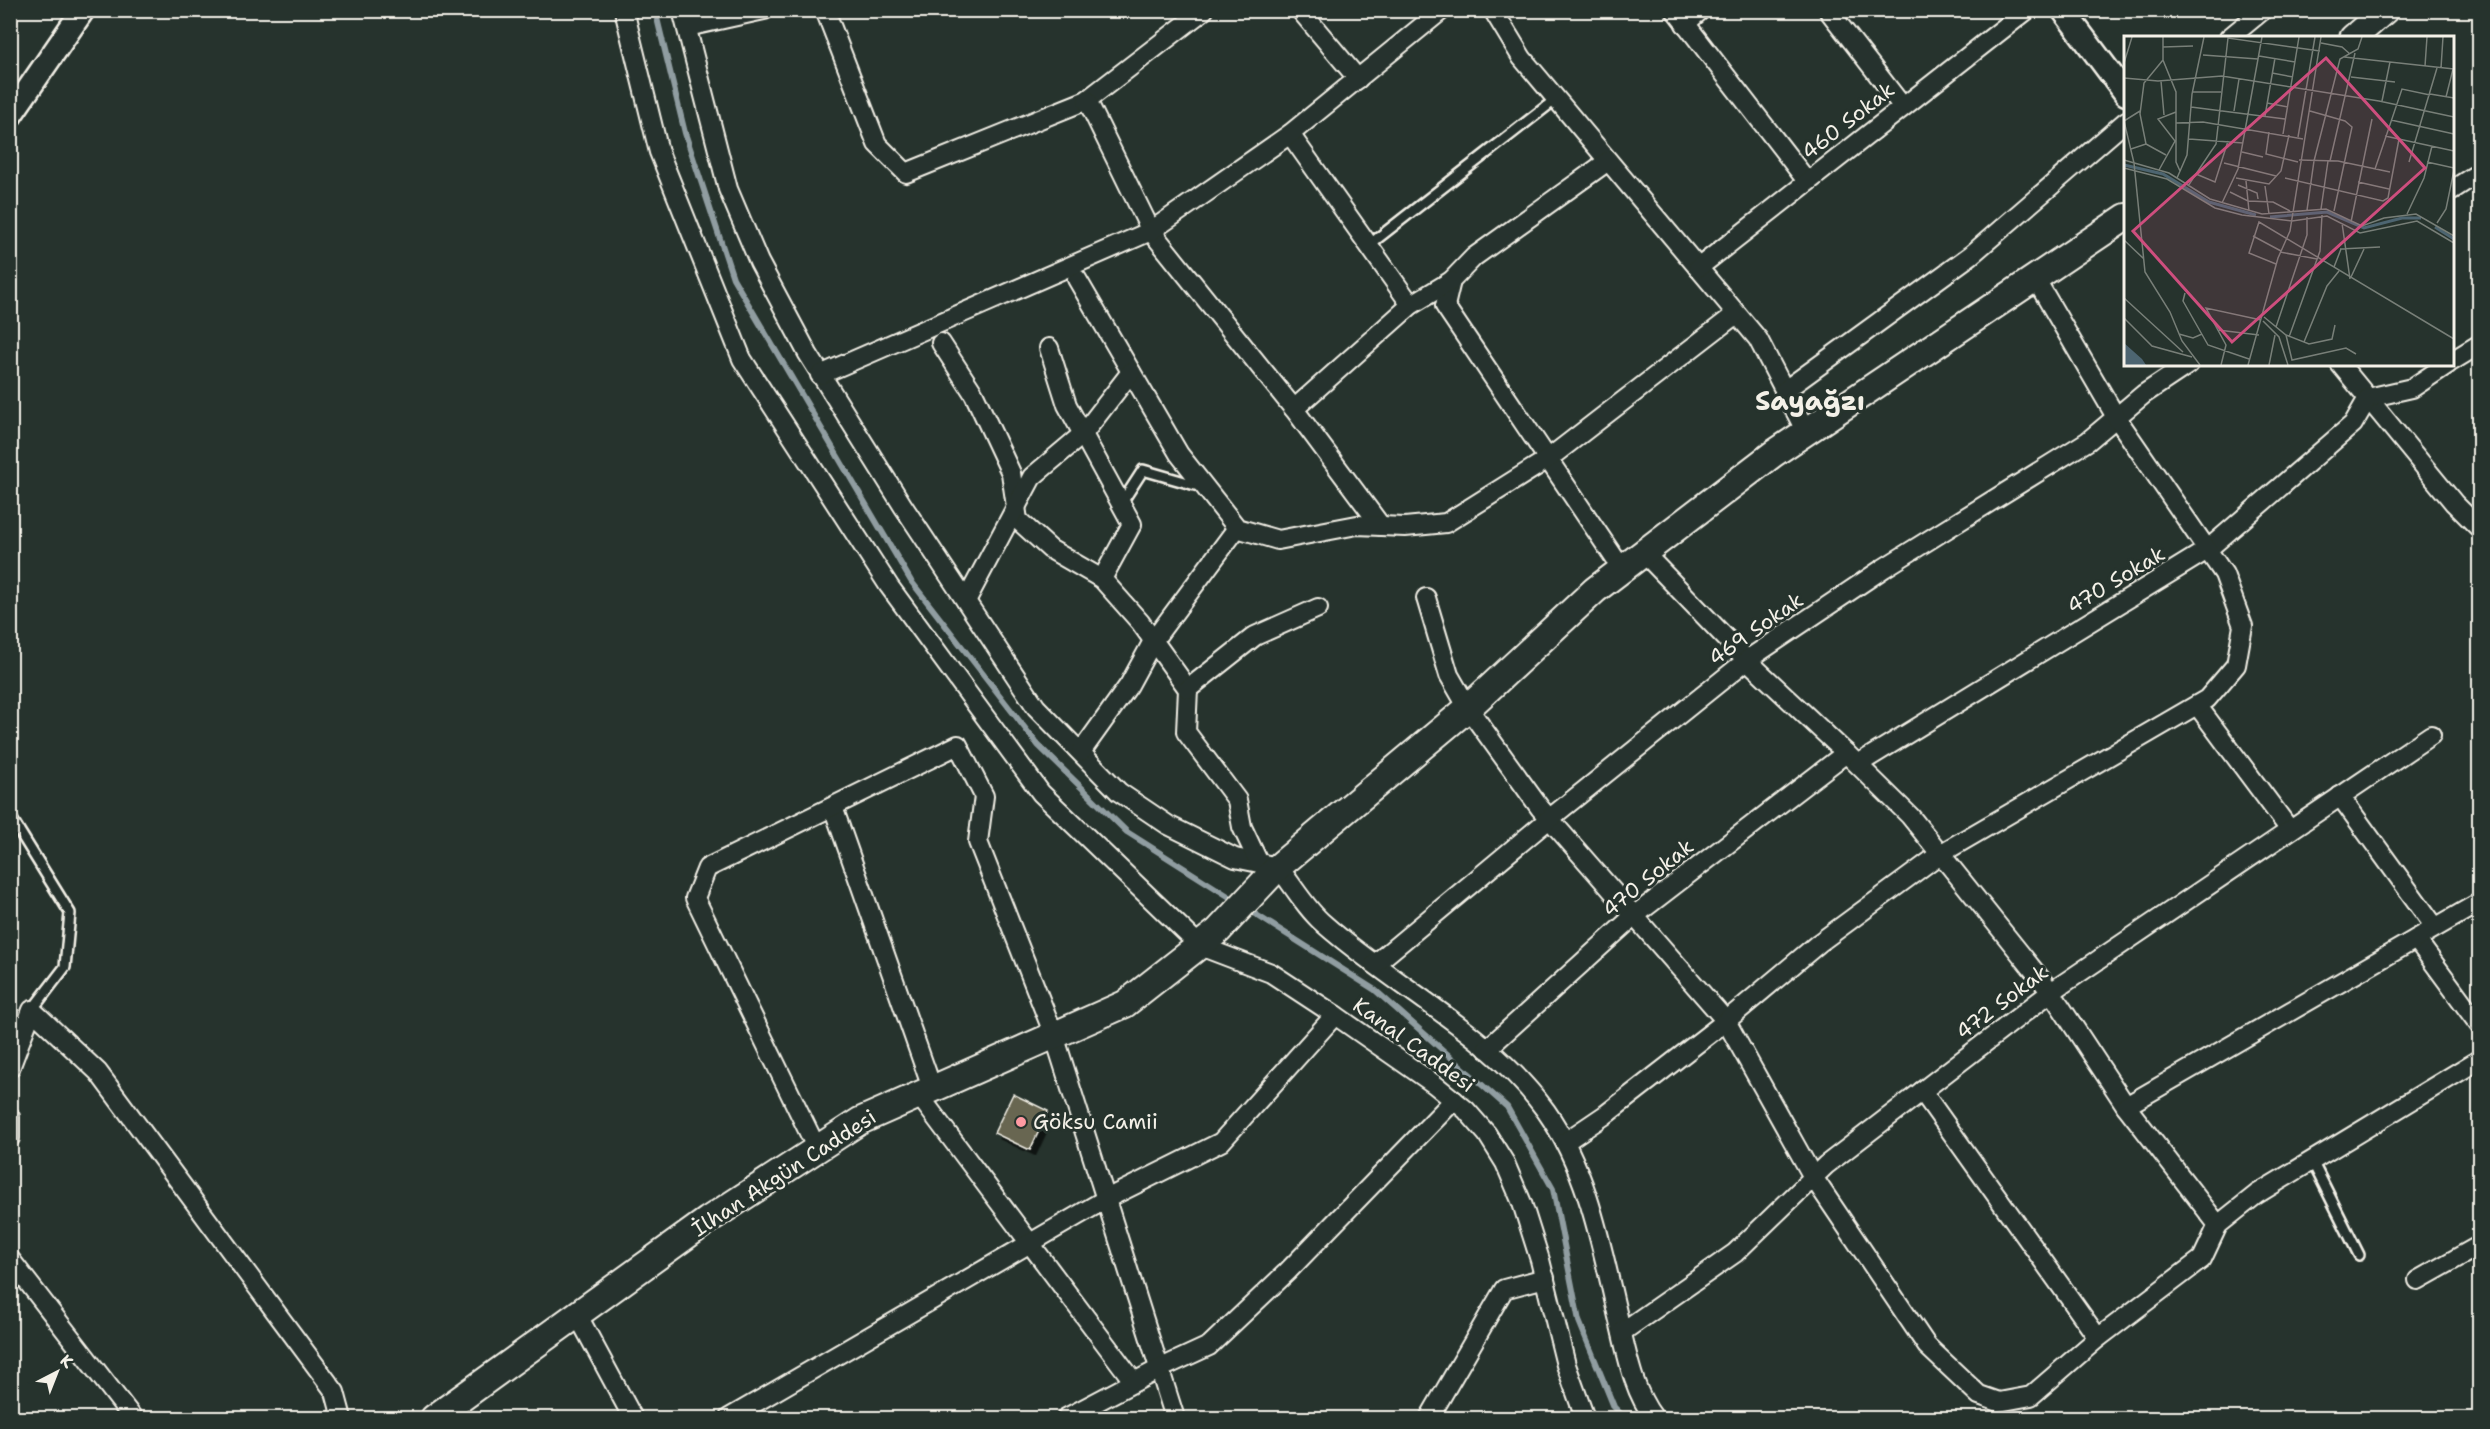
<svg xmlns="http://www.w3.org/2000/svg" width="2490" height="1429" viewBox="0 0 2490 1429" font-family="'Shantell Sans',sans-serif">
<style>
.lines{fill:none;stroke-linecap:round;stroke-linejoin:round}
.stream{stroke:#909da1;stroke-width:6}
.building{fill:#676651;stroke:#f4f1e8;stroke-width:1.5;filter:url(#shadow)}
.service-casing{stroke:#f4f1e8;stroke-width:14}
.minor-casing{stroke:#f4f1e8;stroke-width:22}
.tertiary-casing{stroke:#f4f1e8;stroke-width:27}
.secondary-casing{stroke:#f4f1e8;stroke-width:30}
.service{stroke:#26332d;stroke-width:9}
.minor{stroke:#26332d;stroke-width:18}
.tertiary{stroke:#26332d;stroke-width:22}
.secondary{stroke:#26332d;stroke-width:26}
.poi-dot{fill:#ff9aa2;stroke:#26332d;stroke-width:2}
.labels{text-anchor:middle;dominant-baseline:central;stroke-width:6;stroke-linejoin:round;paint-order:stroke}
.street-label{font-size:21px;fill:#f4f1e8;stroke:#26332d}
.poi-label{font-size:21px;fill:#f4f1e8;stroke:#26332d;text-anchor:start}
.district-label{font-size:27px;font-weight:bold;fill:#f4f1e8;stroke:#26332d}
.inset-river{fill:none;stroke:#4d6571;stroke-width:3}
.inset-road{fill:none;stroke:#787f78;stroke-width:1.5}
.view{fill:#ce4e7e;fill-opacity:0.15;stroke:#ce4e7e;stroke-width:3}
.inset-edge{fill:none;stroke:#f4f1e8;stroke-width:3}
</style>
<defs>
<filter id="shadow"><feDropShadow dx="5.5" dy="5.5" stdDeviation="0" flood-color="#0009"/></filter>
</defs>
<rect width="100%" height="100%" fill="#26332d"/>
<filter id="ink" filterUnits="userSpaceOnUse"><feTurbulence type="fractalNoise" baseFrequency=".0167" numOctaves="2"/><feDisplacementMap in="SourceGraphic" scale="12" xChannelSelector="R" yChannelSelector="G"/><feConvolveMatrix kernelMatrix="1 2 1 2 8 2 1 2 1" color-interpolation-filters="sRGB"/></filter>
<g filter="url(#ink)">
<g class="lines">
<g class="stream">
<path d="M655,10l30,123 48,145 178,303 127,164 89,87 109,69"/>
<path d="M1247,909l128,81 132,117 46,82 26,132 35,86 11,11"/>
</g>
</g>
<path class="building" d="M1013,1094l35,17 -18,39 -36,-17z"/>
<g class="lines">
<defs>
<g id="service">
<path d="M1369,245l187,-146"/>
<path d="M1121,504l22,-34 59,17"/>
<path d="M10,816l60,97 -5,54 -33,43"/>
<path d="M2312,1161l47,94"/>
</g>
<g id="minor">
<path d="M624,10l35,142 83,207 147,227 152,207 159,153 71,27 64,42 99,69 32,26 21,24 18,29 17,40 18,57 26,105 19,53"/>
<path d="M682,10l46,179 31,73 49,92 95,152 133,201 83,85 49,33 67,33 43,9c15,18 28,42 46,57 71,63 166,109 222,187 43,61 56,139 73,210 8,33 14,70 35,97"/>
<path d="M825,10l52,134 29,29 181,-73 117,-90"/>
<path d="M1300,10l58,69"/>
<path d="M1493,10l29,48 236,281 48,93"/>
<path d="M1675,10l132,171"/>
<path d="M1828,10l75,97"/>
<path d="M1685,24l16,-14"/>
<path d="M687,27l77,-17"/>
<path d="M2229,38l34,-28"/>
<path d="M1087,100l64,131 143,178 87,117"/>
<path d="M1290,134l121,171"/>
<path d="M1608,161l-134,96 -23,24 -6,25 177,263"/>
<path d="M2452,190l28,-18"/>
<path d="M1698,268l329,-258"/>
<path d="M1077,279l102,175 58,74 41,12 79,-15 48,2 41,-4 102,-64 188,-145"/>
<path d="M941,343l33,51 37,79 7,47 32,29 52,30 38,43 48,67 -2,43 51,68 5,27 17,36"/>
<path d="M1049,348l18,57 65,119 -30,55"/>
<path d="M2452,361l28,-17"/>
<path d="M2340,364l114,139 26,26"/>
<path d="M820,375l331,-144 139,-97 152,-124"/>
<path d="M1784,391l187,-136 155,-134"/>
<path d="M1294,409l117,-104 40,-24"/>
<path d="M1644,553l103,107 99,93 64,63 141,176 75,114 92,119"/>
<path d="M1426,598l23,77 19,33 72,100 186,213 87,156 114,169 52,49 20,7 32,-6 67,-58 104,-79 16,-34 39,-31 223,-135"/>
<path d="M966,601l66,-124 51,-43 48,-62"/>
<path d="M1188,689l67,-53 63,-28"/>
<path d="M2197,705l93,125"/>
<path d="M1081,752l48,-67 24,-44 84,-113"/>
<path d="M1858,764l349,-214 146,-126 15,-26 44,-10 36,-24"/>
<path d="M2340,796l95,131"/>
<path d="M833,807l99,281"/>
<path d="M2416,939l64,87"/>
<path d="M1375,964l174,-145 198,-159 137,-92 204,-127 56,-47 45,-30"/>
<path d="M1487,1049l147,-133 212,-163"/>
<path d="M10,1068l22,-58 66,62 237,320 7,26"/>
<path d="M1922,1091l176,247"/>
<path d="M918,1094l216,288"/>
<path d="M2126,1106l354,-204"/>
<path d="M10,1117v21"/>
<path d="M1565,1142l40,-27 121,-94 93,-78 121,-89 267,-155 29,-34 7,-39 -19,-52 -108,-157 -81,-139"/>
<path d="M817,1149l-122,-251 12,-30 251,-123 26,51 -6,46 76,193 121,383"/>
<path d="M10,1259l123,159"/>
<path d="M2418,1280l62,-35"/>
<path d="M577,1314l56,104"/>
<path d="M1622,1332l113,-79 91,-88 225,-173 380,-257"/>
<path d="M729,1418l377,-219 115,-57 114,-127"/>
<path d="M1066,1418l93,-49 50,-23 78,-74 167,-172"/>
<path d="M1429,1418l75,-129 41,-11"/>
</g>
<g id="tertiary">
<path d="M2063,10l63,84"/>
<path d="M10,116l73,-106"/>
</g>
<g id="secondary">
<path d="M2353,38l32,-28"/>
<path d="M434,1418l274,-198 152,-99 265,-117 93,-73 60,-64 190,-159 127,-118 178,-136 353,-237"/>
</g>
</defs>
<use href="#service" class="service-casing"/>
<use href="#minor" class="minor-casing"/>
<use href="#tertiary" class="tertiary-casing"/>
<use href="#secondary" class="secondary-casing"/>
<use href="#service" class="service"/>
<use href="#minor" class="minor"/>
<use href="#tertiary" class="tertiary"/>
<use href="#secondary" class="secondary"/>
</g>
</g>
<circle class="poi-dot" cx="1021" cy="1122" r="6"/>
<g class="labels">
<g class="street-label">
<text transform="translate(1848 121) rotate(-38)">460 Sokak</text>
<text transform="translate(2116 580) rotate(-31)">470 Sokak</text>
<text transform="translate(1756 629) rotate(-35)">469 Sokak</text>
<text transform="translate(1648 878) rotate(-39)">470 Sokak</text>
<text transform="translate(2002 1002) rotate(-37)">472 Sokak</text>
<text transform="translate(1414 1045) rotate(36)">Kanal Caddesi</text>
<text transform="translate(784 1173) rotate(-33)">İlhan Akgün Caddesi</text>
</g>
<g class="poi-label">
<text x="1033" y="1122">Göksu Camii</text>
</g>
<g class="district-label">
<text x="1810" y="400">Sayağzı</text>
</g>
</g>
<g transform="translate(2124 36)">
<rect width="330" height="330" fill="#26332d"/>
<path d="M0,307l18,16 4,6h-22z" fill="#4d6571"/>
<path class="inset-river" d="M0,129l39,9 46,28 47,13M146,181l57,-5 37,16 38,-10h19M311,191l19,12"/>
<path class="inset-road" d="M39,1v23l13,32v70l4,9M197,7l21,4 8,7M39,11l30,-1M79,19l55,4M135,20l36,6M220,21l110,12M0,27l8,-26M301,30l2,-29M317,32l2,-31M148,37l21,4M227,41l44,5M0,42l34,3 64,-5 157,25 75,16M37,45l3,34M69,56h28M306,58l24,4M322,61l7,-28M258,65l8,-39M143,67l21,4M67,71l94,12M110,75l5,-32M186,75l35,10 7,6 -18,84M141,80l10,-58M267,84l63,14M0,85l10,42 11,109 25,40 12,29 18,24M0,85l16,-10M52,87l27,-1 100,17M145,96l-3,22 32,8M159,98l16,-97M261,100l69,15M174,101l17,-100M65,103l54,4M22,108l20,11M7,113l15,-5 -6,-30 4,-31 19,-23M118,116l21,5M0,124l45,13 41,26 52,15 64,-5 36,17 22,-8 32,-4 38,22M175,124l39,1 52,11M206,125l25,-108M285,126l28,-94M303,126l27,6M100,127l52,13M0,132l43,11 48,29 27,7 50,6 35,-5 33,17 57,-12 37,22M251,133l27,-80 28,6M35,134l16,-29 -17,-22 18,-7M72,138l19,8 13,-41M53,142l10,-23 5,-61 12,-57M112,142l33,6 12,-13 8,-36M161,142l98,23 5,-3 11,-59M122,145l3,30M234,146l31,7M114,149l19,8 1,6M64,150l28,-42 12,-106 92,13M141,150l4,28M106,156l18,9 25,1 17,9M98,167l16,-34 24,-132M197,173l7,-48M183,174l7,-49 26,-102 18,-10 4,-12M283,178l17,-36 8,-32M227,186l21,-103M218,187l8,56M313,187l9,-14 8,-39M129,200l28,15M0,204l20,19M216,213l40,-2M156,216l37,7M152,228l-27,-11 10,-31 195,117M210,231l7,-18M227,241l13,-28M61,257l-2,8 25,44 41,14M0,262l59,54M140,281l22,18 23,9 23,-5 3,-14M0,282l28,28 40,11M139,285l16,16 9,28M152,291l31,-92v-18M94,294l41,5M55,298l14,4 9,-4M162,299l6,25 54,-12 10,6M165,301l31,-86 2,-36M180,306l23,-56 12,-15M97,329l5,-20 -20,-37 55,12M124,329l30,-107 12,-27 31,-194M145,329l6,-30"/>
<path class="view" d="M202,22l99,110 -193,174 -99,-111z"/>
<rect width="330" height="330" class="inset-edge"/>
</g>
<rect width="2490" height="1429" fill="none" stroke="#26332d" stroke-width="36"/>
<rect x="18" y="18" width="2454" height="1393" fill="none" stroke="#f4f1e8" stroke-width="2" filter="url(#ink)"/>
<g transform="translate(57 1372) rotate(42)" stroke="#26332d" stroke-width="4.5" paint-order="stroke">
<path d="M0-4.5L10 22L0 15L-10 22Z" fill="#f4f1e8"/>
<text y="-9" font-size="16" font-weight="bold" text-anchor="middle" fill="#f4f1e8">K</text>
</g>
</svg>
